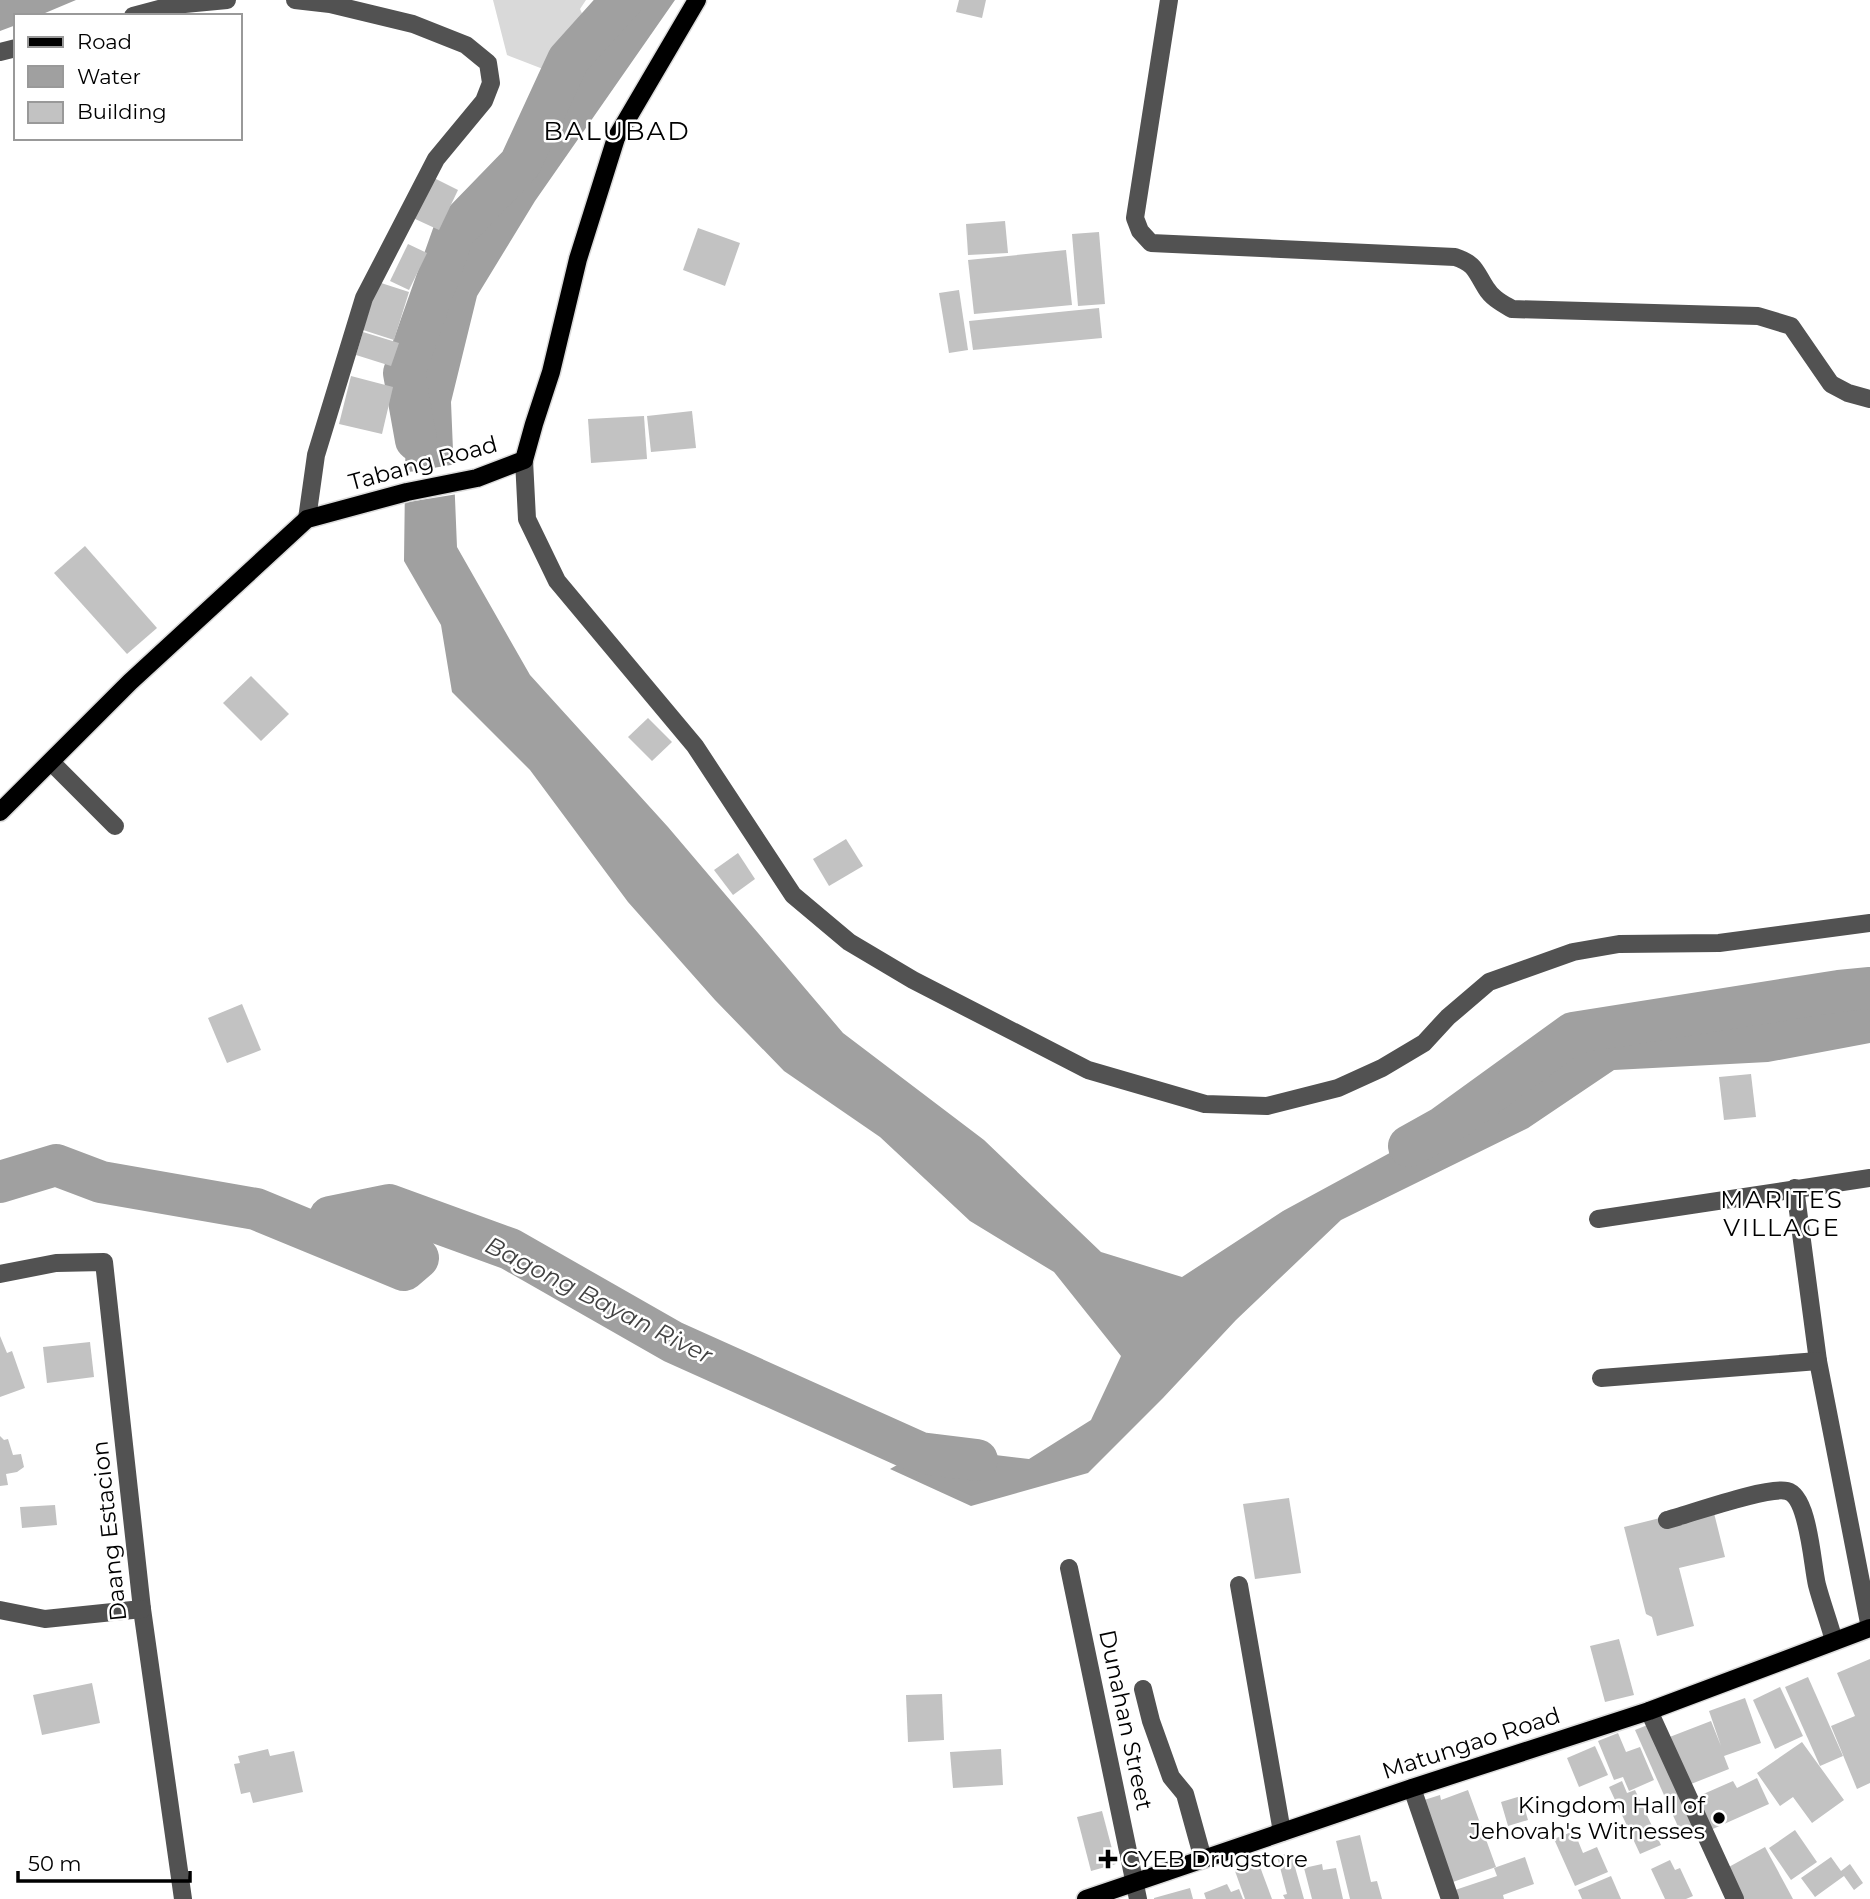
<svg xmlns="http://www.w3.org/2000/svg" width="1870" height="1899" viewBox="0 0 1870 1899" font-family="Montserrat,sans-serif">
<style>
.green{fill:#d9d9d9}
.water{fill:#a0a0a0}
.pier{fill:#fff}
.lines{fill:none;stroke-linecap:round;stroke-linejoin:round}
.river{stroke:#a0a0a0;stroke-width:42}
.building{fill:#c2c2c2}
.major-casing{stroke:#dbdbdb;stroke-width:21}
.minor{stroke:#525252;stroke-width:18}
.major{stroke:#000;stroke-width:18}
.poi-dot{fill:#000;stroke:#fff;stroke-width:2.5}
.labels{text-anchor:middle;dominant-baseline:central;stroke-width:5;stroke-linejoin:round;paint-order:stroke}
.street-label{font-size:23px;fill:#000;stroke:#fff}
.poi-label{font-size:23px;fill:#000;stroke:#fff;text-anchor:end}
.neighbourhood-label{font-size:24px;letter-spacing:2px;fill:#000;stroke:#fff}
.water-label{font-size:24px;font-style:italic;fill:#414141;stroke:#fff}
.quarter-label{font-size:26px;letter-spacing:2px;fill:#000;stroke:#fff}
</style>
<rect width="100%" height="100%" fill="#fff"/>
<path class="green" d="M493,0h93l-6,9 7,15 -44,45 -36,-14z"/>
<g class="water">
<path d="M0,0h76l-38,16h-22v9l-16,6z"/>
<path d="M624,0h51l-140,201 -58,95 -26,106 6,145 73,128 138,152 175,206 141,107 117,112 81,25 101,-66 195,-106 136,-86 98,3 126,-35h32v56l-102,19 -154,8 -86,58 -187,92 -105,100 -73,78 -75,75 -117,33 -81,-37 39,-22 100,12 62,-39 30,-64 -67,-84 -84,-51 -90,-84 -96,-66 -69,-71 -87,-98 -98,-132 -78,-78 -11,-67 -37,-64 3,-234 76,-142 120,-149z"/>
</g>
<path class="pier" d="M457,464l1,30 -50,8 -5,-29z"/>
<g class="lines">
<g class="river">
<path d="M416,440l-12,-67 50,-141 66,-68 48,-104 54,-60"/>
<path d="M1409,1146l34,-19 130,-94 266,-42 31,-3"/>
<path d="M0,1182l56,-17 45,17 155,27 148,61 14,-12 -88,-41 59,-12 121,44 163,93 247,111 57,7"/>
</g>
</g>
<g class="building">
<path d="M959,0h27l-4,18 -26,-6z"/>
<path d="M434,178l24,12 -19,40 -26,-12z"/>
<path d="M1005,221l3,32 -40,2 -2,-31z"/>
<path d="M698,228l42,15 -15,43 -42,-16z"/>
<path d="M1099,232l6,72 -27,2 -6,-72z"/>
<path d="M408,244l19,9 -18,37 -19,-9z"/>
<path d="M1066,250l6,55 -98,9 -6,-54z"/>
<path d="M378,282l31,10 -15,48 -31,-10z"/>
<path d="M959,290l9,60 -19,3 -10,-60z"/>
<path d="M1099,308l3,30 -129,12 -4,-29z"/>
<path d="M363,332l36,11 -8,23 -35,-11z"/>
<path d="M351,376l42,11 -11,47 -43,-10z"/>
<path d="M692,411l4,37 -45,4 -4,-36z"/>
<path d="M644,416l3,43 -56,4 -3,-44z"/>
<path d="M85,546l72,82 -30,26 -73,-81z"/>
<path d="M251,676l38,38 -28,27 -38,-38z"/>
<path d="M648,718l24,24 -20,19 -24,-24z"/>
<path d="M846,839l17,27 -34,20 -16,-27z"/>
<path d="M738,853l17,26 -22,16 -19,-25z"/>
<path d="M242,1004l19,46 -34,13 -19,-45z"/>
<path d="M1751,1074l5,43 -32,3 -5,-43z"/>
<path d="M0,1336l7,17 5,-2 13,37 -25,9z"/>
<path d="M90,1342l4,35 -47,6 -4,-36z"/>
<path d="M0,1436l4,4 4,-1 5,16 8,-1 3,13 -7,5 -11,2 2,11 -8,1z"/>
<path d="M1289,1498l12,75 -46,6 -12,-75z"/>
<path d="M55,1505l2,20 -35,3 -2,-21z"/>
<path d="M1712,1505l13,52 -46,11 15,58 -37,10 -5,-19 -6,-3 -22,-87z"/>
<path d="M1619,1639l15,56 -29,7 -15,-56z"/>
<path d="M1870,1659v124l-13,6 -26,-63 24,-10 -18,-43z"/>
<path d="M1808,1677l35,79 -23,10 -35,-79z"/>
<path d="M92,1683l8,40 -58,12 -9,-40z"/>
<path d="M1780,1687l23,49 -28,13 -22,-49z"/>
<path d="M942,1694l2,46 -36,2 -2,-47z"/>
<path d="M1745,1698l16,45 -37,13 5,13 -43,17 -19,-48 44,-17 10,25 -12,-35z"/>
<path d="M1650,1724l45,100 -15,7 -45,-101z"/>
<path d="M1618,1733l8,19 14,-5 14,33 -25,11 -6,-14 -9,3 -16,-39z"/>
<path d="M1802,1742l42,58 -32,23 -19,-26 -13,9 -23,-33z"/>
<path d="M1595,1746l13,29 -29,12 -12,-29z"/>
<path d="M268,1749l2,7 24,-5 9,41 -50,11 -3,-11 -9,2 -7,-30 6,-1 -2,-7z"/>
<path d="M1001,1749l2,36 -50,3 -3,-36z"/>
<path d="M1757,1778l12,26 -63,28 -14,-33 41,-18 4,7z"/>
<path d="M1622,1781l5,12 8,-3 26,55 -21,9 -31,-67z"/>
<path d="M1468,1790l28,77 -46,16 -29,-82 19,-6 1,5z"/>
<path d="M1521,1796l7,24 -20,6 -7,-24z"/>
<path d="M1102,1811l14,53 -25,7 -14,-54z"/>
<path d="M1795,1830l22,32 -26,18 -22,-32z"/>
<path d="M1574,1831l9,22 14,-6 11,25 -33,14 -21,-47z"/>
<path d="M1360,1835l11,47 6,-1 5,18h-32l-14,-58z"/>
<path d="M1765,1847l28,52h-50l-16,-31z"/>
<path d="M1291,1853l13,46h-19l-2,-4 4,-1 -10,-38z"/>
<path d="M1525,1857l9,27 -31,11 1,4h-46l-3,-9 42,-14 -3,-8z"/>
<path d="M1831,1857l10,14 9,-7 13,19 -9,7 -10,-14 -29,21 -14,-19z"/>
<path d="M1670,1860l5,10 5,-2 13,28 -7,3h-21l-14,-30z"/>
<path d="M1259,1864l13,35h-27l-10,-28z"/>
<path d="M1322,1864l1,6 13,-2 7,31h-31l-8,-31z"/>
<path d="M1611,1876l10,23h-39l-4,-9z"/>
<path d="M1227,1884l4,8 8,-3 4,10h-37l-2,-6z"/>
<path d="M1190,1888l3,11h-39v-1z"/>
</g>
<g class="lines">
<defs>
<g id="major">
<path d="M0,812l130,-130 177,-163 100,-27 70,-14 47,-18 10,-36 17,-52 27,-113 38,-121 81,-138"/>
<path d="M1086,1899l326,-111 237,-77 221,-83"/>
</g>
</defs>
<use href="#major" class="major-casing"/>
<g class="minor">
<path d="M295,0l35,4 83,20 53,21 22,18 3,20 -7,18 -48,58 -72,139 -48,157 -9,64"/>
<path d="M1169,0l-34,218 5,13 11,12 304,14c21,7 20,14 31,31 6,10 16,15 26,21l246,7 33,10 40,58 17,9 22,6"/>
<path d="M133,16l41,-11 53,-5"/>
<path d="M0,52l16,-4"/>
<path d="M524,460l3,59 30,62 138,165 98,149 56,47 64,38 175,90 117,34 62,2 71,-18 44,-20 42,-25 24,-26 41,-35 84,-30 46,-8 100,-1 151,-20"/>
<path d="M51,762l64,64"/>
<path d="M1795,1188l23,173 52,267"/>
<path d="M1598,1219l272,-41"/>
<path d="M0,1274l56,-11 48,-1 38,347 41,290"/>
<path d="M1601,1378l217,-17"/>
<path d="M1667,1520c23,-6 100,-34 120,-29 22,5 25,74 30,94 5,19 12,37 17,56"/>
<path d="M1069,1568l69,331"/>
<path d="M1239,1585l43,247"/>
<path d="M0,1610l45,9 97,-10"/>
<path d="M1143,1689l8,32 20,56 14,17 18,65"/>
<path d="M1649,1711l86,188"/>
<path d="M1412,1788l38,111"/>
</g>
<use href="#major" class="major"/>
</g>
<g class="poi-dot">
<circle cx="1719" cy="1818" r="7"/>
<path d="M1104.5 1848.5h7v7h7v7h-7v7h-7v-7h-7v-7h7z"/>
</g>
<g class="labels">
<g class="street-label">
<text transform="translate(423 463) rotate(-15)">Tabang Road</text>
<text transform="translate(109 1531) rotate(-96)">Daang Estacion</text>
<text transform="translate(1126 1720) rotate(78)">Dunahan Street</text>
<text transform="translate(1471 1743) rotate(-18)">Matungao Road</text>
</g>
<g class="poi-label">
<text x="1705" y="1805">Kingdom Hall of<tspan x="1705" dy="26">Jehovah's Witnesses</tspan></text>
<text x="1122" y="1859" text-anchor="start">CYEB Drugstore</text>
</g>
<g class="neighbourhood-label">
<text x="1782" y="1199">MARITES<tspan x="1782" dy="28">VILLAGE</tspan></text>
</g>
<g class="water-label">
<text transform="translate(599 1300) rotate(27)">Bagong Bayan River</text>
</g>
<g class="quarter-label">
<text x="617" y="131">BALUBAD</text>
</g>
</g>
<rect x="14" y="14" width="228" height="126" fill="#ffffff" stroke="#999999" stroke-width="2"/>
<rect x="28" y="37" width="35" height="10" fill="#000000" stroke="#999999" stroke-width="2"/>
<text x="77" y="49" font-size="21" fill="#000000">Road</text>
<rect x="28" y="66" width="35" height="21" fill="#a0a0a0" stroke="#999999" stroke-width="2"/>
<text x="77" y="84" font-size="21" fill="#000000">Water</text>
<rect x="28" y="102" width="35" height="21" fill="#c2c2c2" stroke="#999999" stroke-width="2"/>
<text x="77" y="119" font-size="21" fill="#000000">Building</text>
<path d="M18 1871v10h172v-10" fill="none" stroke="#000000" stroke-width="3.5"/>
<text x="28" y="1871" font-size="21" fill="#000000" stroke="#ffffff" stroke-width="5" paint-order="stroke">50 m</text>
</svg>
